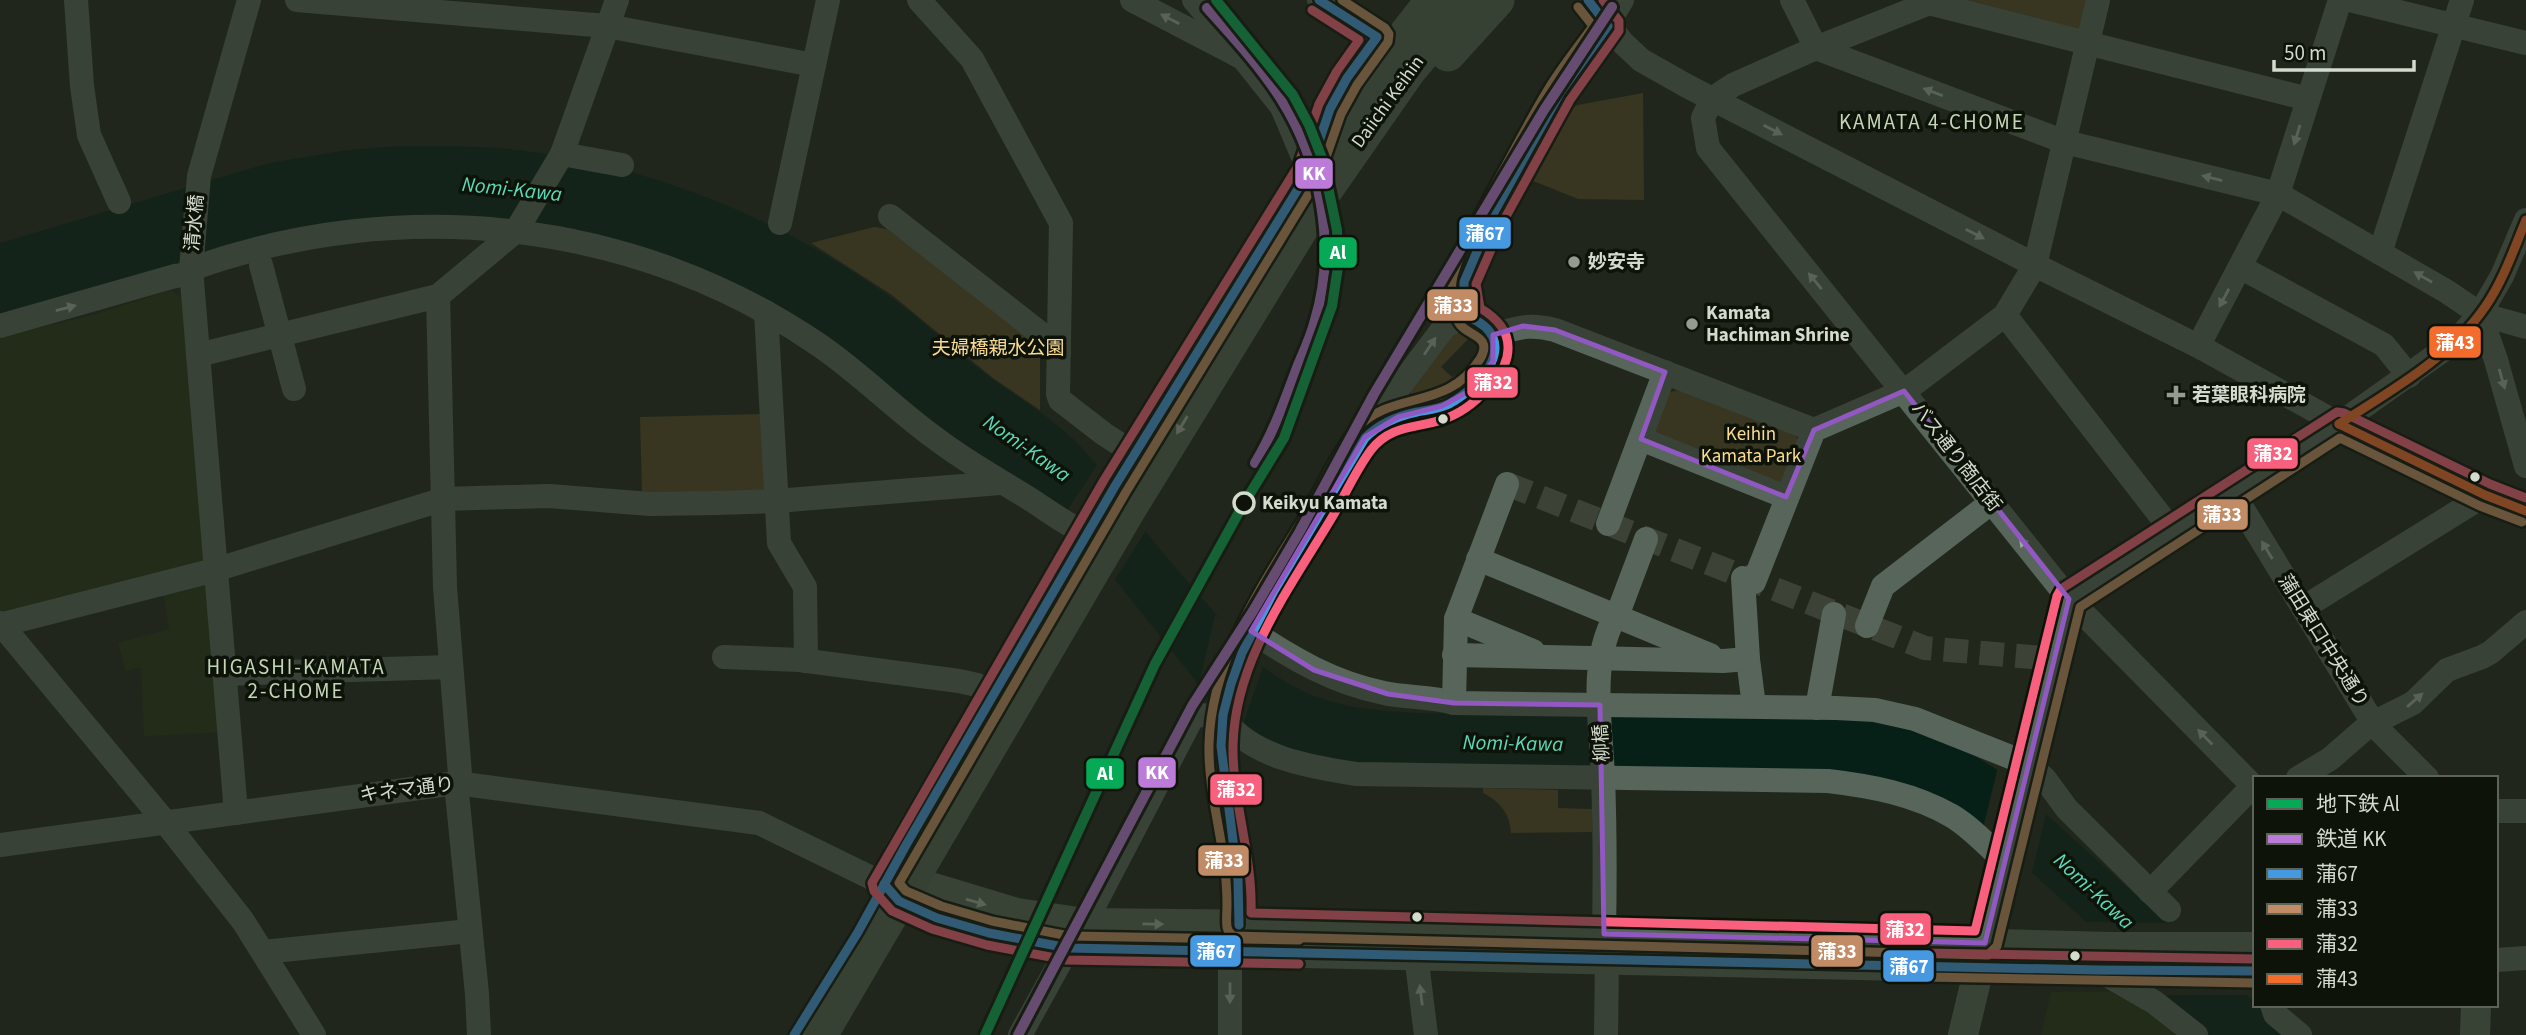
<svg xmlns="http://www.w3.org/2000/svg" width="2526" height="1035" viewBox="0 0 2526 1035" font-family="'Source Sans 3','Noto Sans JP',sans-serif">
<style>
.built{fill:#263418}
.green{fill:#544827}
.water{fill:#062018}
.pier{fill:#21271b}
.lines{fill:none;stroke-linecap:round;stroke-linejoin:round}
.minor-tunnel{stroke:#3c4236;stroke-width:24;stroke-dasharray:24 12;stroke-linecap:butt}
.minor{stroke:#57655a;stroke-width:24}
.major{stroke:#556657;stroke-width:30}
.highway{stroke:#516252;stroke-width:35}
.bus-1-casing{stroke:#0e1309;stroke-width:14}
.bus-2-casing{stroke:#0e1309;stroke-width:14}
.bus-3-casing{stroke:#0e1309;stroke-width:14}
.bus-4-casing{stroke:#0e1309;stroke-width:14}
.bus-1{stroke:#4699e1;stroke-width:9}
.bus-2{stroke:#c18c65;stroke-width:9}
.bus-3{stroke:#f8607d;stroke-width:9}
.bus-4{stroke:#f36c2b;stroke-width:9}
.rail-1-casing{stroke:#0e1309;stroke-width:16}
.rail-1{stroke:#bd7bd9;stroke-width:10}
.metro-1-casing{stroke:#0e1309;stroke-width:16}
.metro-1{stroke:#06aa56;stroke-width:10}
.oneway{fill:#a1ac9f}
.oneway2{fill:#9fab9c}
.oneway3{fill:#a1ac9e}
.marked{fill:none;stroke:#9158c2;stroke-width:5;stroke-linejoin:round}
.poi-dot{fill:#959c8f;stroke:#0e1309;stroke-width:2.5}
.bus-dot{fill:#d3dbcd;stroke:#0e1309;stroke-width:2.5}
.stop-dot{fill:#0e1309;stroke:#d3dbcd;stroke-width:3.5}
.labels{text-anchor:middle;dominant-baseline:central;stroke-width:7;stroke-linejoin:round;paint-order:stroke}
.street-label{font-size:19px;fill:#d3dbcd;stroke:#0e1309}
.poi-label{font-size:19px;font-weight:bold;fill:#d3dbcd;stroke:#0e1309;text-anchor:start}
.park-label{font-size:19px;fill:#fbdb92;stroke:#0e1309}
.stop-label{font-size:19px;font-weight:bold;fill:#d3dbcd;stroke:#0e1309;text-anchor:start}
.neighbourhood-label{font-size:21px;letter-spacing:2px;fill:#c5d5b7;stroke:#0e1309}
.water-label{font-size:21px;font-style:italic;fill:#5bdaba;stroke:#0e1309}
.line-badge{stroke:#0e1309;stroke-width:2.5}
.badge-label{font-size:19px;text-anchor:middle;font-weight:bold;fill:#fff}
</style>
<rect width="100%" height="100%" fill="#21271b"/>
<g class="built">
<path d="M171,290l11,8 22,268 -195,48 -9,-2v-275l97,-23z"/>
<path d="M209,581l15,151 -80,4 -3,-69 -15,4 -8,-28 51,-14 -6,-37z"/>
<path d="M2051,992h58l43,18 31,25h-142z"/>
</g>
<g class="green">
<path d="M1960,0h132l-6,25 -14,7z"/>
<path d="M1643,93l1,107 -66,-1 -52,-21 37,-65 15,-8z"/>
<path d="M874,227l13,2 148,113 5,14v54l-47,-32 -101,-83 -81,-52z"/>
<path d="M1464,328l7,3v5l-30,31 11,10 17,-7 16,-19 -18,27 -37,24 -13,-1 -9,-11 45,-58z"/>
<path d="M1685,388l109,42 6,16 -15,40 -134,-55 16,-38z"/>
<path d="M765,414l2,74 -10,7 -115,-2 -2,-76z"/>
<path d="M1483,788l75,2v18l34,1v23l-81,1c-1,-19 -11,-32 -28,-40z"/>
</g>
<path class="water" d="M396,146c45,0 91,-1 137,6 124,17 244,66 346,137 34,23 64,51 95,76 36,29 78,50 109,84 23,25 40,54 61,80 37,47 78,91 117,136 50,39 96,45 157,48l440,6 55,11 49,18 34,21 259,233v3h3l32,30h-80l-226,-206 -72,-40 -565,-25 -41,-7 -47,-21 -60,-51 -150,-188 -62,-29 -282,-192 -276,-55 -429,99v-77l269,-80 78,-13z"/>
<g class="pier">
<path d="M1098,464l49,65 -34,53 -50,-65z"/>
<path d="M1215,615l19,14 30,34 -22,64 -44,-38z"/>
<path d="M1998,767l49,42 -16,68 -49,-45z"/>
<path d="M2081,922l93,1 78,72h-91z"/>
</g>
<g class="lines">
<path class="minor-tunnel" d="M1507,484l418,164 129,11"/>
<g class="minor">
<path d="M76,0l6,86 7,49 30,67"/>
<path d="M297,0l310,26 207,39"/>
<path d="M919,0l53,59 89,164 -3,171 2,6 44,34 45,29"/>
<path d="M1132,0l111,58 39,49 27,64"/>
<path d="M1194,0l42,49"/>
<path d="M1319,0l58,37"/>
<path d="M1588,0l35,43 18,17 46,26 348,179 167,83 137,76 146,71 41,16"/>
<path d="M1792,0l24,48 249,94 213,52 168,97 34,23 46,13"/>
<path d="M2350,0l176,43"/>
<path d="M1712,99l-9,19 5,30 361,451 186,189"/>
<path d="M1712,99l21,-14 83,-37 113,-45 379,96"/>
<path d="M562,154l60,11"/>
<path d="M890,216l150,117 19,20"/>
<path d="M780,223l48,-223"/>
<path d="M2380,253l82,-253"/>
<path d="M261,265l33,124"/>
<path d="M2240,267l144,78 25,31"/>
<path d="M191,269c210,-75 443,-50 628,76 41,28 76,64 116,93 31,24 65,42 98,63 18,12 34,24 54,33"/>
<path d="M438,296l7,291 15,187 -4,9 21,211 2,41"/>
<path d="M766,312l13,231 26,44 1,74"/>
<path d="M2480,314l16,46 30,106"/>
<path d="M2005,315l168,217"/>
<path d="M1469,317l-5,-22v-13l4,-13 25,-55 67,-121 35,-48 27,-45"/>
<path d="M0,326l175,-50 16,-2"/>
<path d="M1493,335c25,-7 36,-12 62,-5l259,100"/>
<path d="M2202,348l1,-11 75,-143 62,-194"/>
<path d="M198,355l240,-59 78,-65 46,-77 55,-154"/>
<path d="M1641,439l145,58"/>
<path d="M2233,493l134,220 12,17 48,48"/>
<path d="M1608,524l57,-152"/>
<path d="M1478,559l232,96"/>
<path d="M1743,578l5,81 6,47"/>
<path d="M1754,582l60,-152 90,-39 14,-10 87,-66 30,-50 63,-265"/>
<path d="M2303,608l182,-113"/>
<path d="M1456,619l77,32"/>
<path d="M0,623l166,200 77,98 71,114"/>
<path d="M0,625l215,-55 229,-71 105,-3 101,8 67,-1 59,-2 224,-18"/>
<path d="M1867,626l16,-40 109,-84"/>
<path d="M1251,631c42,28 83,52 133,62 23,5 46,3 70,10l382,5 39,2 40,9 113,45 17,15 22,30 102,101"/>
<path d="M1454,655l269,6 25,-2"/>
<path d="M724,657l76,3 159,21 18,4 17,8"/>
<path d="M224,674l227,-7"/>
<path d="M1454,703l2,-84 51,-135"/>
<path d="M1817,708l17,-94"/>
<path d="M2298,778l32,-19 39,-34 44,-22 34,-33 35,-13 9,-5 35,-30"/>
<path d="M2496,811h30"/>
<path d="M236,813l-45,-544 8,-93 50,-176"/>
<path d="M0,845l456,-62 303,40 125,61"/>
<path d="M2150,892l103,-106"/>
<path d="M1085,923l109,-209 29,4c29,40 88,49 133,56l472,7c43,5 86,13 124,35 20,12 36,30 53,46"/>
<path d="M1985,943l84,-344 270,-175 117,-83 24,-27 22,-38 24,-56"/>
<path d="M263,952l207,-21"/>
<path d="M1416,955l10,80"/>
<path d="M2496,960l30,-2"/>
<path d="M2098,970l56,32 42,33"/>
<path d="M2272,1005l3,9 25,21"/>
<path d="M1020,1035l48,-87"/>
<path d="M1230,1035v-66l9,-44 2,-28 -20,-150 2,-29 6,-25 22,-62 114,-194 38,-55 42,-56 16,-8 8,-1 14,7 10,11 3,10 -1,7 -2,9 -22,29 -29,16 -44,11 -33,20"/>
<path d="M1606,1035l1,-76 -3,-25c1,-52 1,-105 -1,-157 -2,-56 -16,-119 17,-169l26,-69"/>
</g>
<g class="major">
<path d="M889,883l22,-2 106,32 68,10 189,2 836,22h145"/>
<path d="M884,884l15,17 38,17 52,15 79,15 1030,22 157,1"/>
<path d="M1963,1035l21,-88"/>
<path d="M2475,1035l1,-30"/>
</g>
<g class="highway">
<path d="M1448,54l49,-54"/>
<path d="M1290,203l55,-91 88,-112"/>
<path d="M1108,498l73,-119"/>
<path d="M900,855l65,-112"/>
<path d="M820,1035l310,-528 189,-308 90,-129 31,-37 24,-33"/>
</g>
<defs>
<g id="bus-1">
<path d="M884,884l15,17 38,17 52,15 79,15 1030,22 157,1"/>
<path d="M1239,925l-1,-45 -17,-134 2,-31 8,-31 11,-31 32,-62 91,-153c14,-14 33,-22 52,-26 11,-2 22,-3 32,-8 34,-19 73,-64 20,-87l-5,-22v-13l29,-68 67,-121 48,-67 -20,-26"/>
<path d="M794,1035l64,-103 48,-87 209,-359 194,-315 21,-62 17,-31 30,-41 -58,-37"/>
</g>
<g id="bus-2">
<path d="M1578,7l15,19c-15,21 -31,41 -44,62 -18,29 -33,60 -50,90 -17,31 -36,64 -46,98 -3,12 -2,36 6,47 7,13 35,12 21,36 -33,53 -87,30 -124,70 -23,27 -37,63 -55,93 -42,68 -90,140 -92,222 -1,40 10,79 15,118 2,15 3,29 3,43 0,7 -1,15 0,22 1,5 2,5 6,9l755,19 9,-9 83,-339 260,-169 140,68 42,16"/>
<path d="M1299,940l-230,-4 -77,-15 -51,-15 -35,-15 -7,-8 227,-391 193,-315 22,-63 16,-29 31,-43 1,-8 -4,-6 -43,-28"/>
<path d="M1926,977l329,6"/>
</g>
<g id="bus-3">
<path d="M1603,0l16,21v10l-49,69 -66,120 -28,64 4,24c15,9 29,22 28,41 0,13 -7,24 -15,33 -12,15 -28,29 -46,36 -27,11 -55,5 -76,32 -15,20 -25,43 -37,64 -42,71 -99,145 -101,231 -1,56 20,111 18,168l724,18 82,-335 4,-7 276,-177 7,1 146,71 36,14"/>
<path d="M1926,953l329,6"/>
<path d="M1299,964l-233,-4 -79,-15 -55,-16 -40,-18 -18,-20 -2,-8 232,-403 194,-314 21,-62 18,-33 22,-31 -47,-30"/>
</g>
<g id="bus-4">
<path d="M2339,424c51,-33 111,-66 146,-117 18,-26 29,-58 41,-87"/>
<path d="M2339,424l146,71 41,16"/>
</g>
</defs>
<use href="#bus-1" class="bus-1-casing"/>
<use href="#bus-2" class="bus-2-casing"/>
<use href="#bus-3" class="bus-3-casing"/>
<use href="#bus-4" class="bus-4-casing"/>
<use href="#bus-1" class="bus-1"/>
<use href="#bus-2" class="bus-2"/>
<use href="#bus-3" class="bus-3"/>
<use href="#bus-4" class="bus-4"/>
<defs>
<g id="rail-1">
<path d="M1207,8c26,29 53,58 74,91 40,63 56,149 34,221 -4,16 -11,31 -17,45 -13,34 -24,67 -43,98"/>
<path d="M1018,1035l174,-329 61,-95 47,-80 74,-137 170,-284 68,-103"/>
</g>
</defs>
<use href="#rail-1" class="rail-1-casing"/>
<use href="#rail-1" class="rail-1"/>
<defs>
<path id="metro-1" d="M985,1035l170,-371 88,-159 41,-67 48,-132 6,-39 -1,-37 -15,-72 -13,-33 -16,-30 -77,-95"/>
</defs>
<use href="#metro-1" class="metro-1-casing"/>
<use href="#metro-1" class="metro-1"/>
</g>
<defs><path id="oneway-solid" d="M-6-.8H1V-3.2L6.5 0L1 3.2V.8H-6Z" transform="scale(1.75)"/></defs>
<g class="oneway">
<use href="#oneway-solid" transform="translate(1170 19) rotate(-153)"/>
<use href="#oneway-solid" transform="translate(1933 92) rotate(-159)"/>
<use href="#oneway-solid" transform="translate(1773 130) rotate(27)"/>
<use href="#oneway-solid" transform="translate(2297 135) rotate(107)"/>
<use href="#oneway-solid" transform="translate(2212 178) rotate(-166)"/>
<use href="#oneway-solid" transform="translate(1975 234) rotate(27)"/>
<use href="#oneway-solid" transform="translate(2423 277) rotate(-150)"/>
<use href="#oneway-solid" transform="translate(1815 281) rotate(-129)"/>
<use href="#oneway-solid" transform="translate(2224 298) rotate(118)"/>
<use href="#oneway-solid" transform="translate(66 308) rotate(-15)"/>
<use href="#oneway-solid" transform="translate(1430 346) rotate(-56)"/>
<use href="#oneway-solid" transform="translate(2502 379) rotate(74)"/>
<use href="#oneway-solid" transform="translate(2026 546) rotate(-129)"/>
<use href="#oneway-solid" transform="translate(2267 550) rotate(-121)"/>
<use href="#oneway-solid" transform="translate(2415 700) rotate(-41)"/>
<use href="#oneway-solid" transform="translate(2205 737) rotate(-134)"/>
<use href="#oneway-solid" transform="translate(1230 993) rotate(90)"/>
<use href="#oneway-solid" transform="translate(1421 995) rotate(-97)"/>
</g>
<use class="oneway2" href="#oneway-solid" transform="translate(1182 425) rotate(121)"/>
<g class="oneway3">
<use href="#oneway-solid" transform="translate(976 902) rotate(16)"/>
<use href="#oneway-solid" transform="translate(1153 924) rotate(1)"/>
</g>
<path d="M0 0H2526V1035H0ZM1523,326l32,4 110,42 -24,67 145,58 28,-67 90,-39 165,208 -84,344 -381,-9 -4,-229 -146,-2 -66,-9 -74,-24 -63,-39 114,-194 33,-20 44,-11 29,-16 22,-29v-26z" fill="#21271b" fill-opacity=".55" fill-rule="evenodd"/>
<path class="marked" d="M1523,326l32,4 110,42 -24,67 145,58 28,-67 90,-39 165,208 -84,344 -381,-9 -4,-229 -146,-2 -66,-9 -74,-24 -63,-39 114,-194 33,-20 44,-11 29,-16 22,-29v-26z"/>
<g class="poi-dot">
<circle cx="1574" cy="262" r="7"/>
<circle cx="1692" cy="324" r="7"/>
<path d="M2172.5 384.5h7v7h7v7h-7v7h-7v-7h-7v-7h7z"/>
</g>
<g class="bus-dot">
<circle cx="1443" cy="419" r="6"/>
<circle cx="2475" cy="477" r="6"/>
<circle cx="1417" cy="917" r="6"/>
<circle cx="2075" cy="956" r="6"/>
</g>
<circle class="stop-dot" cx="1244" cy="503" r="10"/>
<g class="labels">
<g class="street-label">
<text transform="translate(1388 102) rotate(-54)">Daiichi Keihin</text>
<text transform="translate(195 223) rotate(-85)">清水橋</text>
<text transform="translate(1956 457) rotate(52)">バス通り商店街</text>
<text transform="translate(2323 641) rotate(58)">蒲田東口中央通り</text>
<text transform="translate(1602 743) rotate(-93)">柳橋</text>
<text transform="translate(407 790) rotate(-7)">キネマ通り</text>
</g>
<g class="poi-label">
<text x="1588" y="262">妙安寺</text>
<text x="1706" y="313">Kamata<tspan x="1706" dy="22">Hachiman Shrine</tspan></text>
<text x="2192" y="395">若葉眼科病院</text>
</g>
<g class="park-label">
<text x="998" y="348">夫婦橋親水公園</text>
<text x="1751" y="434">Keihin<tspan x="1751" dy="22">Kamata Park</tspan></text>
</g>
<g class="stop-label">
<text x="1262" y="503">Keikyu Kamata</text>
</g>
<g class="neighbourhood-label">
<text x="1932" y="122">KAMATA 4-CHOME</text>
<text x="296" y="667">HIGASHI-KAMATA<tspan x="296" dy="24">2-CHOME</tspan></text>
</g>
<g class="water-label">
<text transform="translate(512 189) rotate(6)">Nomi-Kawa</text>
<text transform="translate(1027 448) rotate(35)">Nomi-Kawa</text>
<text transform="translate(1513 743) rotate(1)">Nomi-Kawa</text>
<text transform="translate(2094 891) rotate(43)">Nomi-Kawa</text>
</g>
</g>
<g class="line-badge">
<rect x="1294" y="157" width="40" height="33" rx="7" fill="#bd7bd9"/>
<rect x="1458" y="216" width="54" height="34" rx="7" fill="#4699e1"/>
<rect x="1318" y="236" width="40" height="33" rx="7" fill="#06aa56"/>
<rect x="1426" y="288" width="53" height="34" rx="7" fill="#c18c65"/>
<rect x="2428" y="325" width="54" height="34" rx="7" fill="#f36c2b"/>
<rect x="1466" y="366" width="53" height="33" rx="7" fill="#f8607d"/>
<rect x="2246" y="437" width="53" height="33" rx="7" fill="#f8607d"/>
<rect x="2196" y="498" width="53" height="33" rx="7" fill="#c18c65"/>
<rect x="1137" y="756" width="40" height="33" rx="7" fill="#bd7bd9"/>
<rect x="1085" y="757" width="40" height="33" rx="7" fill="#06aa56"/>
<rect x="1209" y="773" width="54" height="33" rx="7" fill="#f8607d"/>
<rect x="1197" y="844" width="53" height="33" rx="7" fill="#c18c65"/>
<rect x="1879" y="912" width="53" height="34" rx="7" fill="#f8607d"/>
<rect x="1189" y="934" width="53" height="34" rx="7" fill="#4699e1"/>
<rect x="1810" y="934" width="54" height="34" rx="7" fill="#c18c65"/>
<rect x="1882" y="949" width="53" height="34" rx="7" fill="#4699e1"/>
</g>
<g class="badge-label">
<text x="1314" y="180">KK</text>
<text x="1485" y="240">蒲67</text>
<text x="1338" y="259">Al</text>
<text x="1453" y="312">蒲33</text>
<text x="2455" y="349">蒲43</text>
<text x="1493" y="389">蒲32</text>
<text x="2273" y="460">蒲32</text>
<text x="2222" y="521">蒲33</text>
<text x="1157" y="779">KK</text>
<text x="1105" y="780">Al</text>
<text x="1236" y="796">蒲32</text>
<text x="1224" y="867">蒲33</text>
<text x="1905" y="936">蒲32</text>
<text x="1216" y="958">蒲67</text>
<text x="1837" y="958">蒲33</text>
<text x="1909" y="973">蒲67</text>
</g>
<rect x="2253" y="776" width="245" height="231" fill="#0e1309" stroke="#5d6357" stroke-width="2"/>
<rect x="2267" y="799" width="35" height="10" fill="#06aa56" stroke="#5d6357" stroke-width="2"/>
<text x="2316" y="811" font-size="21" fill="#d3dbcd">地下鉄 Al</text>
<rect x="2267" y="834" width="35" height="10" fill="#bd7bd9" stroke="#5d6357" stroke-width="2"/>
<text x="2316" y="846" font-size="21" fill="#d3dbcd">鉄道 KK</text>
<rect x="2267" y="869" width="35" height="10" fill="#4699e1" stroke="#5d6357" stroke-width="2"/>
<text x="2316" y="881" font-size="21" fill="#d3dbcd">蒲67</text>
<rect x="2267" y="904" width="35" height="10" fill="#c18c65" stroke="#5d6357" stroke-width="2"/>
<text x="2316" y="916" font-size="21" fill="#d3dbcd">蒲33</text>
<rect x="2267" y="939" width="35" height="10" fill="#f8607d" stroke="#5d6357" stroke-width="2"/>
<text x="2316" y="951" font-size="21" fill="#d3dbcd">蒲32</text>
<rect x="2267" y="974" width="35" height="10" fill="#f36c2b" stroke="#5d6357" stroke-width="2"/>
<text x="2316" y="986" font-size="21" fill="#d3dbcd">蒲43</text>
<path d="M2274 60v10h140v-10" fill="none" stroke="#d3dbcd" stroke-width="3.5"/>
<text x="2284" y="60" font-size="21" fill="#d3dbcd" stroke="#0e1309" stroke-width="5" paint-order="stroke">50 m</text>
</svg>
